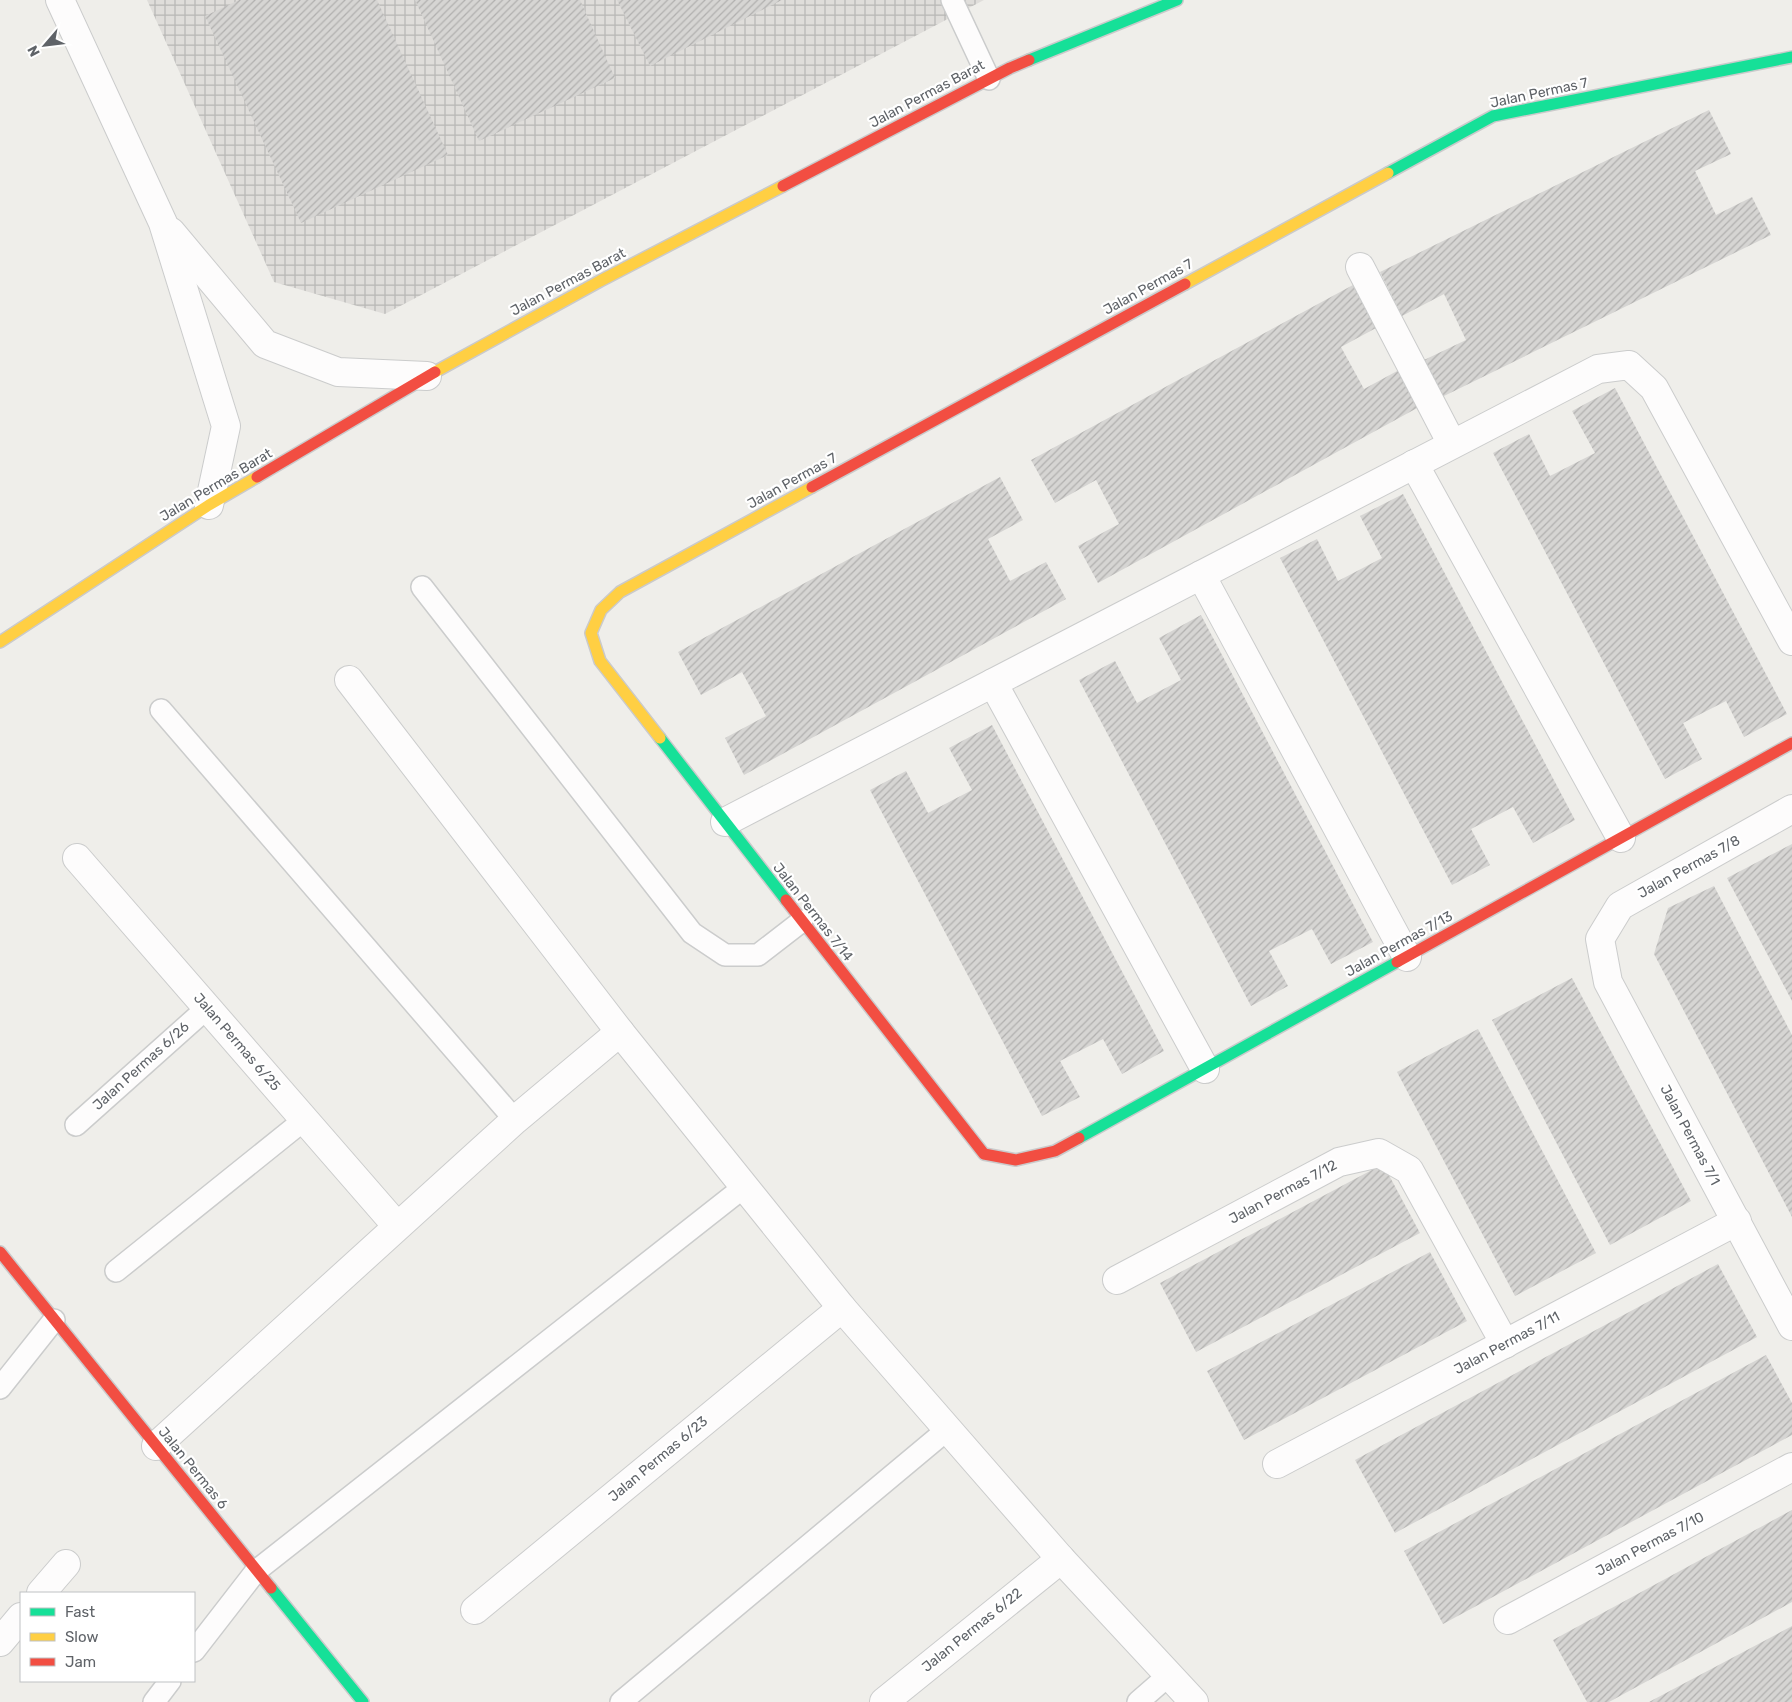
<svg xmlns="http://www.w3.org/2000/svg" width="1792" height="1702" viewBox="0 0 1792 1702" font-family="Rubik,sans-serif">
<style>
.industrial{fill:url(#industrial-grid)}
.building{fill:url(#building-hatch)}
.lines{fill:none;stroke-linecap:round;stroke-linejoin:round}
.lane-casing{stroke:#cbcccc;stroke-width:24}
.street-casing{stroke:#cbcccc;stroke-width:30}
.fast-casing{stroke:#cacacb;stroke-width:14}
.slow-casing{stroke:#cacacb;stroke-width:14}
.jam-casing{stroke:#cacacb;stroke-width:14}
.lane{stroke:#fdfcfc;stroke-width:21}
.street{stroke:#fdfcfc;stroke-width:28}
.fast{stroke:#16e098;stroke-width:11}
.slow{stroke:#ffcf43;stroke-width:11}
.jam{stroke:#f24e42;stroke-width:11}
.labels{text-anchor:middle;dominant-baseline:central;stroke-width:4.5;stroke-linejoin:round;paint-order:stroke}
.street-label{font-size:14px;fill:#5f6368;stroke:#fff}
</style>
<defs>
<pattern id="industrial-grid" width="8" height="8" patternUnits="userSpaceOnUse" patternTransform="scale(1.25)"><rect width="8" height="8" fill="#dfddda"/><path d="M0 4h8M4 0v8" fill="none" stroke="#b8b7b5"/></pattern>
<pattern id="building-hatch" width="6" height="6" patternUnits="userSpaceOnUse" patternTransform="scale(1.25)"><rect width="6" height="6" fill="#d6d5d3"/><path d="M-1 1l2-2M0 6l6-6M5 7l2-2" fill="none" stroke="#b1b0af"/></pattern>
</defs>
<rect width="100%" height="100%" fill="#efeeea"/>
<path class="industrial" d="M147,0h837l-599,314 -111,-32z"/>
<g class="building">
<path d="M239,0h138l71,155 -147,68 -96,-207z"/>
<path d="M415,0h165l35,78 -136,63z"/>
<path d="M617,0h165l-132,66z"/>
<path d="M1709,110l22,44 -36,17 21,44 36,-18 19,38 -329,162 -18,-37 42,-20 -22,-46 -42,22 -22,-44z"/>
<path d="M1353,285l23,43 -35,19 23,42 35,-19 20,37 -321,176 -20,-37 41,-22 -23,-44 -41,23 -24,-43z"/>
<path d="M1615,388l172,326 -43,23 -18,-36 -43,22 19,36 -37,20 -172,-326 36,-19 21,42 45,-23 -23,-42z"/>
<path d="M1000,477l23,43 -35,19 22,42 36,-19 20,37 -322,176 -19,-37 41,-22 -24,-44 -41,23 -23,-43z"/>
<path d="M1403,494l172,326 -42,23 -20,-36 -42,22 19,36 -38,20 -172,-327 37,-19 21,42 44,-23 -22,-42z"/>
<path d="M1201,615l172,327 -42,22 -19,-35 -43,22 19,35 -37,20 -172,-326 36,-19 22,42 44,-23 -22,-42z"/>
<path d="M992,725l172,326 -42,23 -19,-35 -43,22 20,36 -38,19 -172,-326 36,-19 22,42 44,-23 -23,-42z"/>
<path d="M1792,844v157l-65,-123z"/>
<path d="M1714,886l78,149v182l-138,-263 14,-46z"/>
<path d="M1572,978l119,223 -81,44 -118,-225z"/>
<path d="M1478,1029l118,224 -81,43 -118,-224z"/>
<path d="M1383,1164l37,69 -224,119 -36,-69z"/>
<path d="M1430,1252l37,69 -223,119 -37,-69z"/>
<path d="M1718,1264l39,73 -362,196 -40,-73z"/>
<path d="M1766,1355l26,48v32l-349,189 -39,-73z"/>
<path d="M1792,1510v92l-183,100h-22l-34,-62z"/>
<path d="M1792,1626v76h-143z"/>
</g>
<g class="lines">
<defs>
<g id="lane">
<path d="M952,0l37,79"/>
<path d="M422,587l270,346 33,22h33l44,-34"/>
<path d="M161,710l354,410"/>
<path d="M76,1125l131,-117"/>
<path d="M116,1271l188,-151"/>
<path d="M0,1388l54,-68"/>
<path d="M194,1651l62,-80 488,-384"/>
<path d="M154,1702l16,-21"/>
<path d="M621,1702l327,-273"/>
<path d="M1138,1702l31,-27"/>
</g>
<g id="street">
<path d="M60,0l103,223 63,203 -17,79"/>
<path d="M171,232l94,112 73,28 89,4"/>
<path d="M1360,267l92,177"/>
<path d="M1414,464l207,374"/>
<path d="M1201,575l206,382"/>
<path d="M349,680l271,352 222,276 219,251 133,143"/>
<path d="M993,683l212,386"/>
<path d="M1792,809l-172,97 -20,33 8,43 184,344"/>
<path d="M725,822l873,-453 31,-4 25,23 138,253"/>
<path d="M77,858l320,368"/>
<path d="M1117,1280l222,-118 40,-9 30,17 96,174"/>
<path d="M156,1446l359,-326 105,-88"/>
<path d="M1277,1464l460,-243"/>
<path d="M41,1593l25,-29"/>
<path d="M475,1610l367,-302"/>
<path d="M1508,1620l284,-153"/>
<path d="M0,1642l21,-25"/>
<path d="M884,1702l177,-143"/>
</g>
<g id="fast">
<path d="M1029,60l148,-60"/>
<path d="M1388,173l105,-57 299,-59"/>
<path d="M660,738l126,162"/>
<path d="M1079,1138l318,-176"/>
<path d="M271,1588l92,114"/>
</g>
<g id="slow">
<path d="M1185,284l203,-111"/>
<path d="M435,372l165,-91 183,-95"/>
<path d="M0,642l209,-137 48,-28"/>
<path d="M660,738l-60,-77 -9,-28 10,-23 19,-18 192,-105"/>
</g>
<g id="jam">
<path d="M783,186l227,-118 19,-8"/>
<path d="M257,477l178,-105"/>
<path d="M812,487l373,-203"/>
<path d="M786,900l198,254 32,6 39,-9 24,-13"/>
<path d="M1397,962l395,-219"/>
<path d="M0,1252l271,336"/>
</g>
</defs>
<use href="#lane" class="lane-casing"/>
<use href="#street" class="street-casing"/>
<use href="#fast" class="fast-casing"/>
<use href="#slow" class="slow-casing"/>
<use href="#jam" class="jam-casing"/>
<use href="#lane" class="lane"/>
<use href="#street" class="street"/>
<use href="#fast" class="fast"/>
<use href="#slow" class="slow"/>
<use href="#jam" class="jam"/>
</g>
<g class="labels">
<g class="street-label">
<text transform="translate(1539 93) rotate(-12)">Jalan Permas 7</text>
<text transform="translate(927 94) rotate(-28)">Jalan Permas Barat</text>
<text transform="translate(568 282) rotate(-28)">Jalan Permas Barat</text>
<text transform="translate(1148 287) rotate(-29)">Jalan Permas 7</text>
<text transform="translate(792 481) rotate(-29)">Jalan Permas 7</text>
<text transform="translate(216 485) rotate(-31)">Jalan Permas Barat</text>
<text transform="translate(1689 867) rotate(-29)">Jalan Permas 7/8</text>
<text transform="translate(813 912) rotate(52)">Jalan Permas 7/14</text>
<text transform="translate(1399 944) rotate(-29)">Jalan Permas 7/13</text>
<text transform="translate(237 1042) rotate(49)">Jalan Permas 6/25</text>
<text transform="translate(141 1066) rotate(-42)">Jalan Permas 6/26</text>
<text transform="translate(1690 1135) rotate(62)">Jalan Permas 7/1</text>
<text transform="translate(1283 1192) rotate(-28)">Jalan Permas 7/12</text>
<text transform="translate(1507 1343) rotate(-28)">Jalan Permas 7/11</text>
<text transform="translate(658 1459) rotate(-40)">Jalan Permas 6/23</text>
<text transform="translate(193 1468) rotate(51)">Jalan Permas 6</text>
<text transform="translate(1650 1544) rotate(-28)">Jalan Permas 7/10</text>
<text transform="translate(972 1630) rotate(-39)">Jalan Permas 6/22</text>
</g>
</g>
<rect x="20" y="1592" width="175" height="90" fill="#ffffff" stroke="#bfc1c3"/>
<rect x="30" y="1608" width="25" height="8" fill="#16e098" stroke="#bfc1c3"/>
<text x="65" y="1617" font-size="15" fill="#5f6368">Fast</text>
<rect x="30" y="1633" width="25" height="8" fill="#ffcf43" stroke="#bfc1c3"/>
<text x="65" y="1642" font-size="15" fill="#5f6368">Slow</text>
<rect x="30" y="1658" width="25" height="8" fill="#f24e42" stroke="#bfc1c3"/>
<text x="65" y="1667" font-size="15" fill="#5f6368">Jam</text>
<g transform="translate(45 45) rotate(242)" stroke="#ffffff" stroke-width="4" paint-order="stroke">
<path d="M0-4L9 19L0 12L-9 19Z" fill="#5f6368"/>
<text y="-8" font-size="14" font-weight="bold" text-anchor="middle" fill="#5f6368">N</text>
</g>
</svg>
